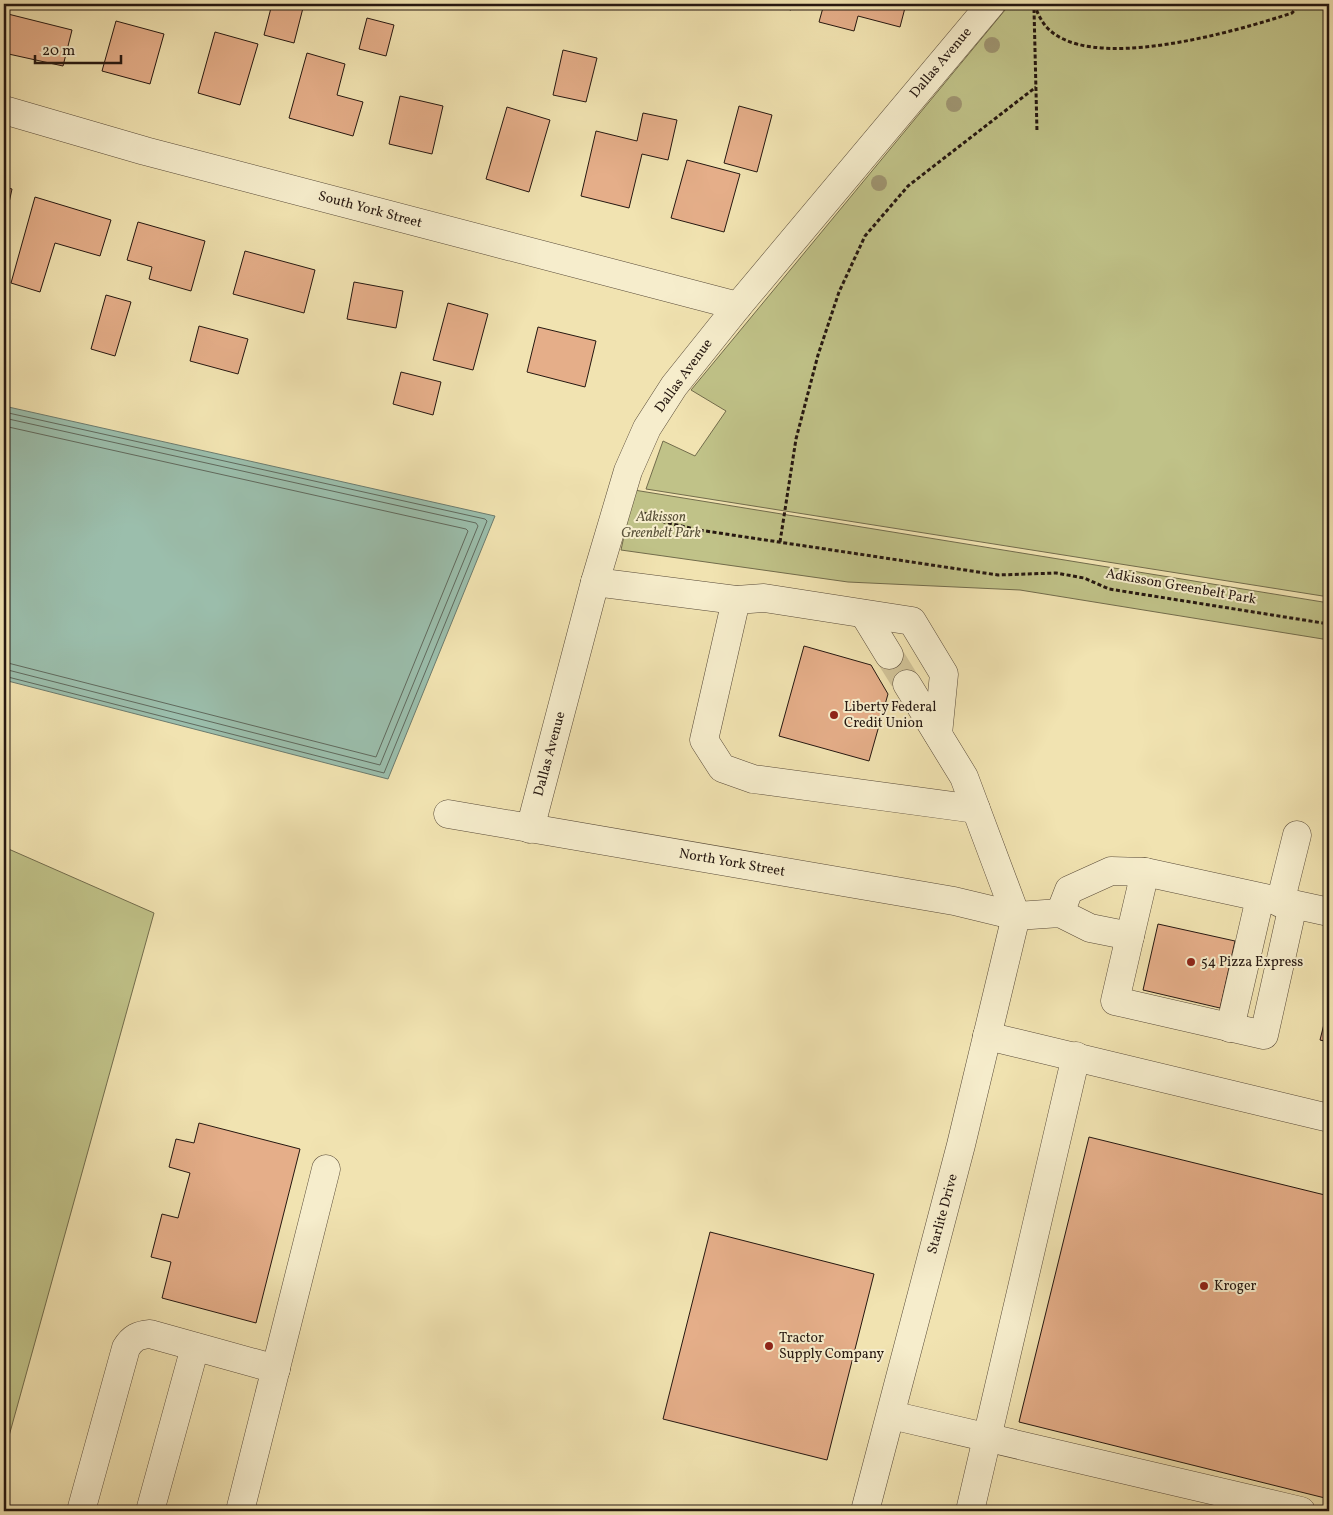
<svg xmlns="http://www.w3.org/2000/svg" width="1333" height="1515" viewBox="0 0 1333 1515" font-family="Vollkorn,serif">
<style>
.green{fill:#c0c288;stroke:#726c4c}
.water{fill:#9bbeac;stroke:#6c7b6e}
.lines{fill:none;stroke-linecap:round;stroke-linejoin:round}
.shore{stroke:#606a5e;stroke-width:1}
.building{fill:#e5ae89;stroke:#251710}
.minor-tunnel{stroke:#d2c499;stroke-width:28;stroke-dasharray:28 14;stroke-linecap:butt}
.minor-casing{stroke:#584a38;stroke-width:29}
.path{stroke:#251710;stroke-width:3;stroke-dasharray:4 2.5;stroke-linecap:butt}
.minor{stroke:#f6edcc;stroke-width:28}
.tree{fill:#9e9470}
.poi-dot{fill:#8f2418;stroke:#f6edcc;stroke-width:2}
.labels{text-anchor:middle;dominant-baseline:central;stroke-width:4;stroke-linejoin:round;paint-order:stroke}
.street-label{font-size:14px;fill:#251710;stroke:#f6edcc}
.park-label{font-size:14px;font-style:italic;fill:#5b533a;stroke:#f6edcc}
.poi-label{font-size:14px;fill:#251710;stroke:#f6edcc;text-anchor:start}
</style>
<rect width="100%" height="100%" fill="#f1e3b1"/>
<filter id="stains"><feTurbulence type="fractalNoise" baseFrequency=".004" numOctaves="4"/><feColorMatrix values="0 0 0 0 .2 0 0 0 0 .09 0 0 0 0 .02 0 0 0 .5 -.17"/></filter>
<radialGradient id="worn" r=".72"><stop offset=".6" stop-color="#630" stop-opacity="0"/><stop offset="1" stop-color="#630" stop-opacity=".3"/></radialGradient>
<g class="green">
<path d="M1010,4h319v593l-683,-108 17,-48 32,15 31,-45 -35,-21z"/>
<path d="M634,490l695,113v37l-309,-50 -172,-8 -227,-32z"/>
<path d="M4,847l150,66 -150,541z"/>
</g>
<path class="water" d="M4,406l491,110 -107,263 -384,-99z"/>
<g class="lines">
<g class="shore">
<path d="M4,412l481,107 2,2 -103,252 -380,-97"/>
<path d="M4,418l472,105 2,3 -98,239 -376,-96"/>
<path d="M4,426l462,103 2,2 -92,226 -372,-95"/>
</g>
</g>
<g class="building">
<path d="M272,4h32l-10,39 -30,-8z"/>
<path d="M769,4h24l-2,6z"/>
<path d="M824,4h82l-6,23 -42,-11 -4,15 -35,-9z"/>
<path d="M4,13l68,17 -9,36 -59,-13z"/>
<path d="M367,18l27,7 -8,31 -27,-7z"/>
<path d="M116,21l48,13 -14,50 -48,-13z"/>
<path d="M215,32l43,12 -18,61 -42,-12z"/>
<path d="M563,50l34,8 -11,44 -33,-7z"/>
<path d="M307,53l38,11 -8,31 26,7 -10,34 -64,-18z"/>
<path d="M400,96l43,10 -11,48 -43,-10z"/>
<path d="M739,106l33,9 -15,57 -33,-9z"/>
<path d="M507,107l43,13 -21,72 -43,-13z"/>
<path d="M643,113l34,7 -9,40 -26,-6 -13,54 -48,-12 15,-65 41,10z"/>
<path d="M687,160l53,14 -16,58 -53,-14z"/>
<path d="M4,187l8,2 -8,37z"/>
<path d="M35,197l76,23 -11,36 -45,-13 -15,49 -29,-9z"/>
<path d="M138,222l67,19 -14,50 -42,-12 3,-12 -25,-7z"/>
<path d="M245,251l70,19 -11,43 -71,-19z"/>
<path d="M354,282l49,9 -7,37 -49,-9z"/>
<path d="M106,295l25,7 -16,54 -24,-7z"/>
<path d="M448,303l40,11 -15,56 -40,-10z"/>
<path d="M199,326l49,13 -10,35 -48,-13z"/>
<path d="M538,327l58,14 -11,46 -58,-15z"/>
<path d="M401,372l40,10 -8,33 -40,-11z"/>
<path d="M804,646l67,19 17,29 -19,67 -90,-25z"/>
<path d="M1158,924l77,17 -15,67 -77,-18z"/>
<path d="M1329,1004v38l-9,-2z"/>
<path d="M199,1123l101,26 -44,174 -94,-25 9,-36 -20,-5 11,-43 16,4 12,-45 -21,-6 7,-28 18,4z"/>
<path d="M1089,1137l240,59v303l-310,-77z"/>
<path d="M710,1232l164,42 -47,186 -164,-41z"/>
</g>
<g class="lines">
<path class="minor-tunnel" d="M889,655l18,29"/>
<defs>
<g id="minor">
<path d="M4,110l141,41 593,155"/>
<path d="M595,582l141,18 28,-2 148,23 32,53 -6,60"/>
<path d="M736,600l-32,140 18,28 31,11 223,30"/>
<path d="M864,614l25,41"/>
<path d="M907,684l57,93 52,139"/>
<path d="M448,814l506,87 62,15 44,-3 30,15 40,8 -15,65 149,34 29,-130"/>
<path d="M530,829l65,-247 33,-111 19,-43 27,-42 64,-80 253,-302"/>
<path d="M1280,903l17,-68"/>
<path d="M1060,913l9,-23 42,-19 34,1 184,40"/>
<path d="M1130,936l15,-64"/>
<path d="M1230,1028l30,-130"/>
<path d="M987,1036l342,82"/>
<path d="M891,1415l410,96"/>
<path d="M81,1511l45,-163c6,-10 12,-13 24,-14l126,35"/>
<path d="M150,1511l45,-164"/>
<path d="M240,1511l86,-342"/>
<path d="M865,1511l96,-366 55,-229"/>
<path d="M970,1511l106,-455"/>
</g>
</defs>
<use href="#minor" class="minor-casing"/>
<g class="path">
<path d="M1035,4c1,7 5,14 9,20 40,53 196,6 248,-11l8,-9"/>
<path d="M1034,9l3,123"/>
<path d="M644,513l20,9 35,8 299,45 58,-2 28,5 25,11 220,35"/>
<path d="M780,542l16,-103 22,-84 21,-63 26,-56 43,-50 128,-99"/>
</g>
<use href="#minor" class="minor"/>
</g>
<g class="tree">
<circle cx="992" cy="45" r="8"/>
<circle cx="954" cy="104" r="8"/>
<circle cx="879" cy="183" r="8"/>
</g>
<g class="poi-dot">
<circle cx="834" cy="715" r="5"/>
<circle cx="1191" cy="962" r="5"/>
<circle cx="1204" cy="1286" r="5"/>
<circle cx="769" cy="1346" r="5"/>
</g>
<g class="labels">
<g class="street-label">
<text transform="translate(941 63) rotate(-50)">Dallas Avenue</text>
<text transform="translate(370 210) rotate(15)">South York Street</text>
<text transform="translate(684 376) rotate(-54)">Dallas Avenue</text>
<text transform="translate(1181 587) rotate(10)">Adkisson Greenbelt Park</text>
<text transform="translate(550 754) rotate(-75)">Dallas Avenue</text>
<text transform="translate(732 863) rotate(10)">North York Street</text>
<text transform="translate(943 1214) rotate(-75)">Starlite Drive</text>
</g>
<g class="park-label">
<text x="661" y="517">Adkisson<tspan x="661" dy="16">Greenbelt Park</tspan></text>
</g>
<g class="poi-label">
<text x="844" y="707">Liberty Federal<tspan x="844" dy="16">Credit Union</tspan></text>
<text x="1201" y="962">54 Pizza Express</text>
<text x="1214" y="1286">Kroger</text>
<text x="779" y="1338">Tractor<tspan x="779" dy="16">Supply Company</tspan></text>
</g>
</g>
<rect width="1333" height="1515" fill="none" stroke="#f1e3b1" stroke-width="20"/>
<rect x="5" y="5" width="1323" height="1505" fill="none" stroke="#251710" stroke-width="2.5"/>
<rect x="10" y="10" width="1313" height="1495" fill="none" stroke="#251710"/>
<path d="M35 55v8h86v-8" fill="none" stroke="#251710" stroke-width="2.5"/>
<text x="42" y="55" font-size="15" fill="#251710" stroke="#f6edcc" stroke-width="4" paint-order="stroke">20 m</text>
<rect width="100%" height="100%" filter="url(#stains)"/>
<rect width="100%" height="100%" fill="url(#worn)"/>
</svg>
